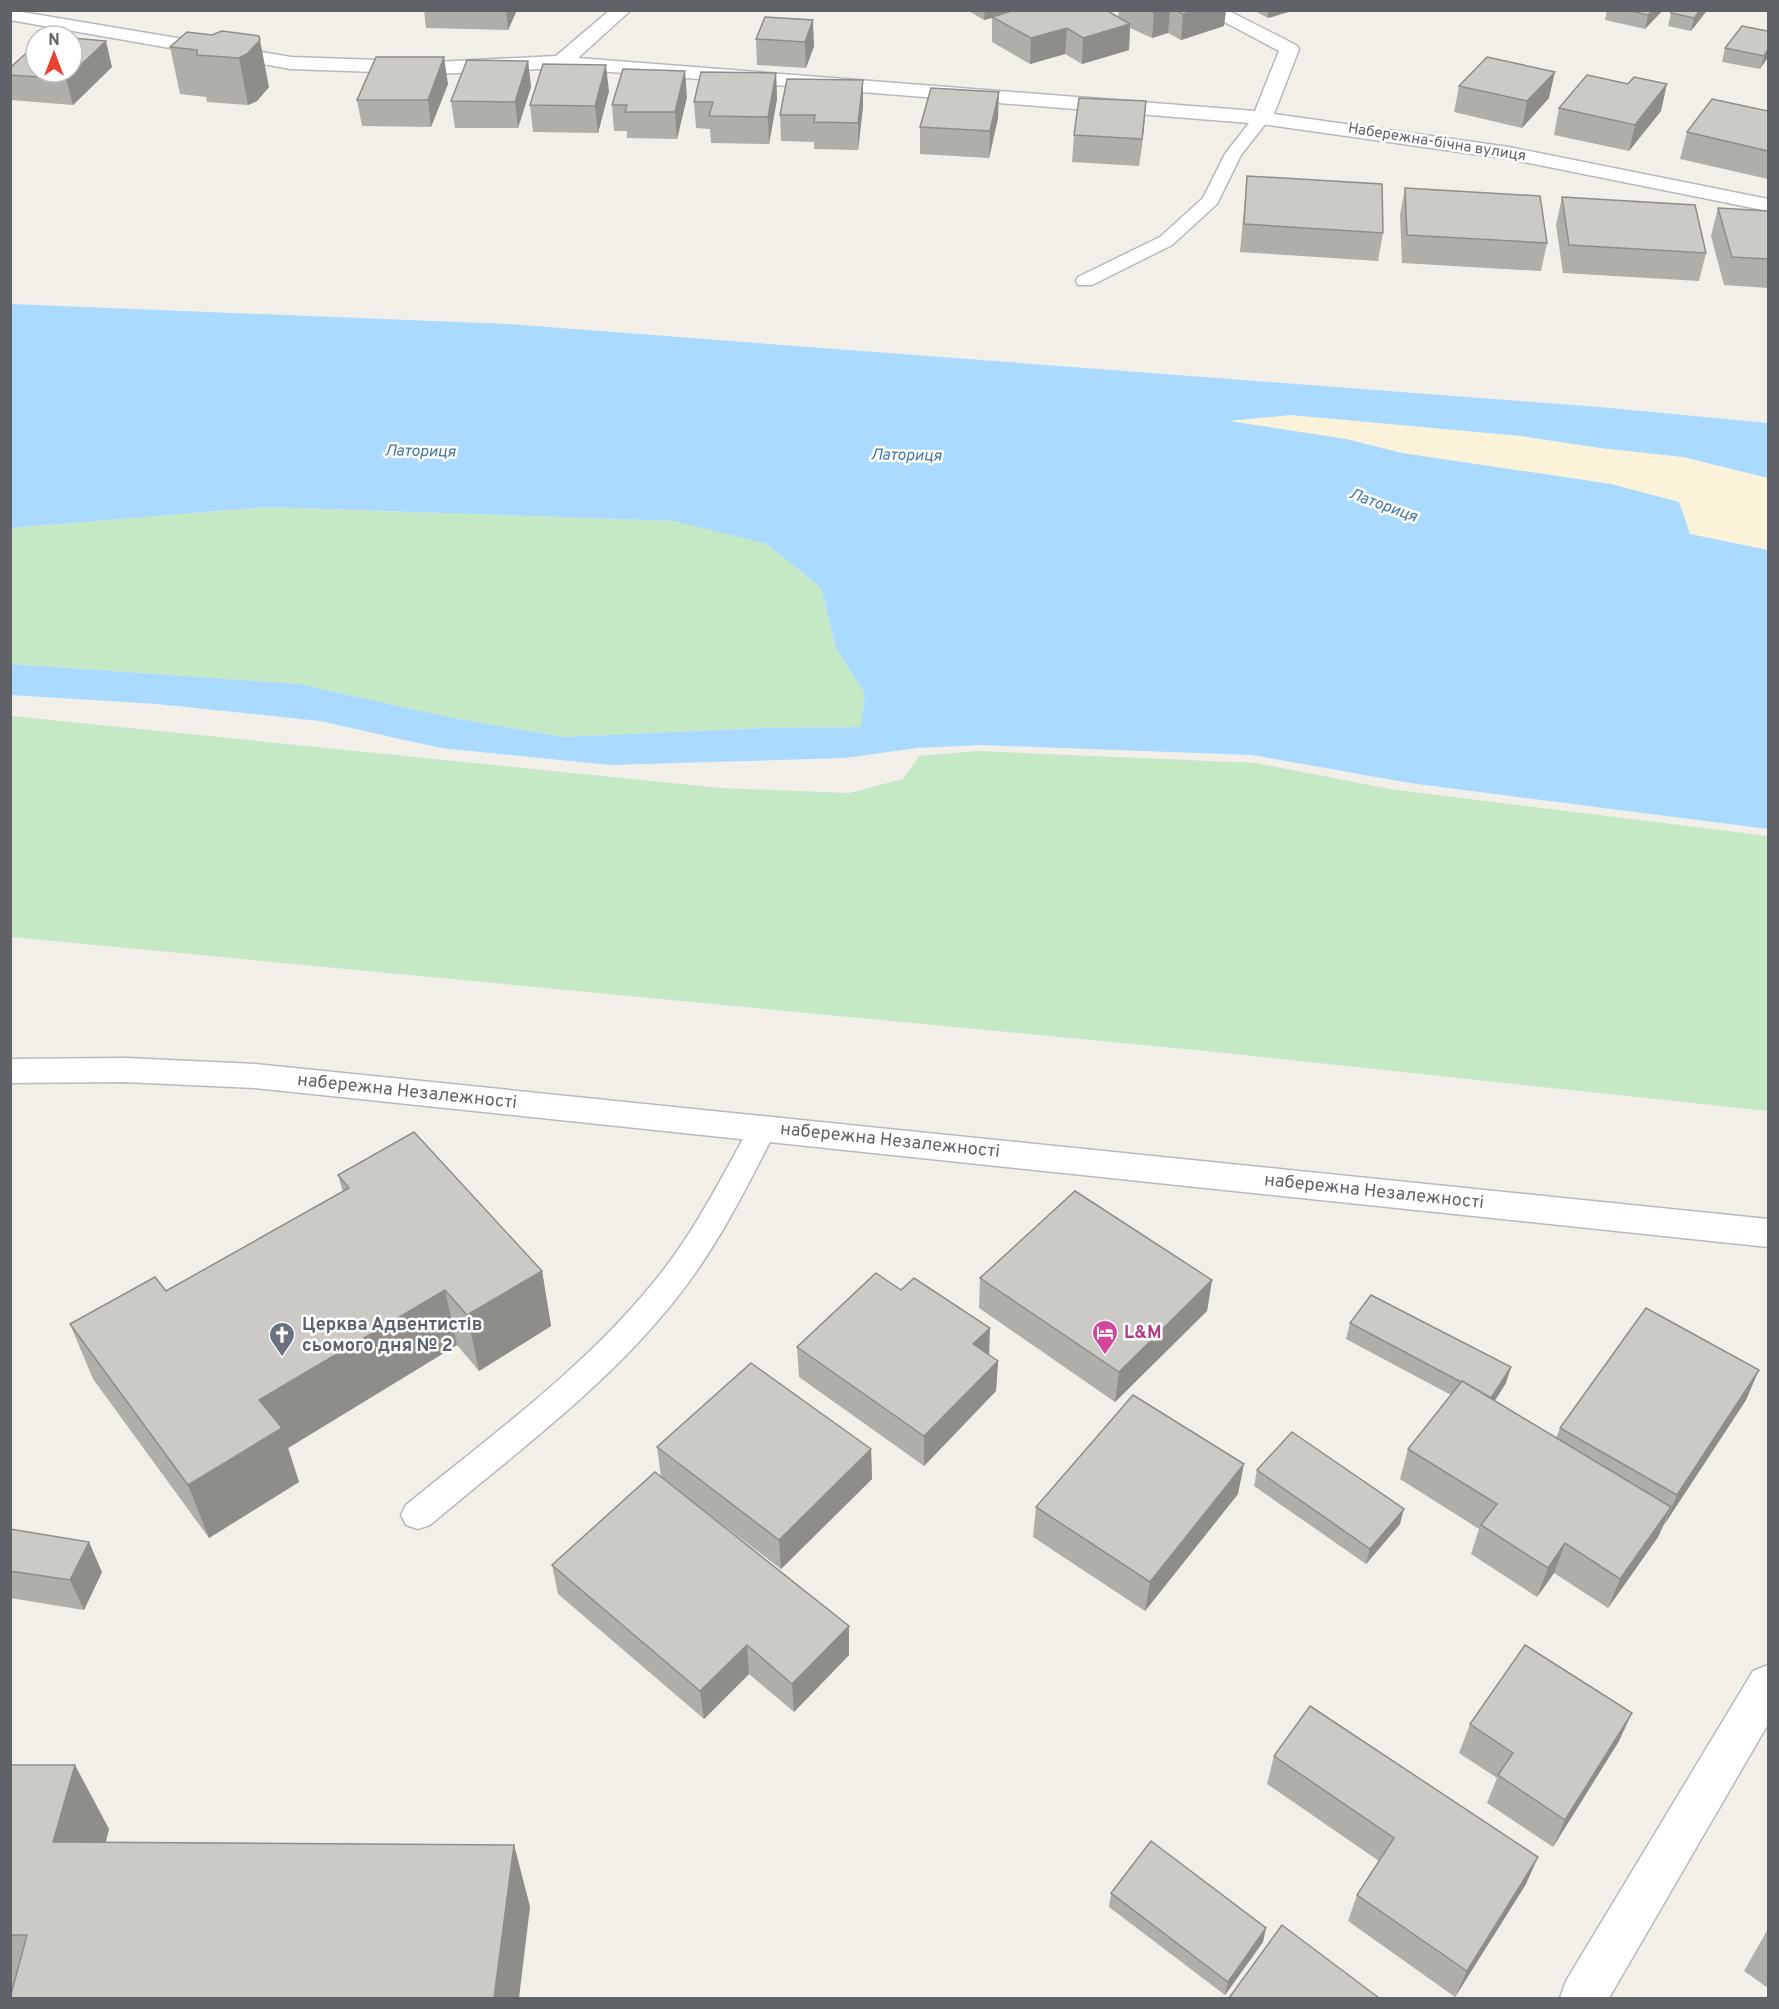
<svg xmlns="http://www.w3.org/2000/svg" width="1779" height="2009" viewBox="0 0 1779 2009" font-family="Overpass,sans-serif">
<style>
.green{fill:#c5e8c5}
.sand{fill:#fbf3d9}
.water{fill:#aadaff}
.lines{fill:none;stroke-linecap:round;stroke-linejoin:round}
.lane-casing{stroke:#b5b8bc;stroke-width:3}
.street-casing{stroke:#b5b8bc;stroke-width:3}
.secondary-casing{stroke:#b6babf;stroke-width:3}
.lane{fill:#fff;fill-rule:evenodd}
.street{fill:#fff;fill-rule:evenodd}
.secondary{fill:#fff;fill-rule:evenodd}
.wall{fill:#afaea9}
.shaded-wall{fill:#8f8d8a}
.building{fill:#cccac5;stroke:#8f8d8a;stroke-width:1.5}
.labels{text-anchor:middle;dominant-baseline:central;stroke-width:5;stroke-linejoin:round;paint-order:stroke}
.far-street-label{font-size:15px;fill:#5f6368;stroke:#fff}
.far-water-label{font-size:16px;font-style:italic;fill:#4174aa;stroke:#fff}
.street-label{font-size:18px;fill:#5f6368;stroke:#fff}
.worship-label{font-size:18px;font-weight:bold;fill:#5b616d;stroke:#fff;text-anchor:start}
.hotel-label{font-size:18px;font-weight:bold;fill:#b23c85;stroke:#fff;text-anchor:start}
</style>
<rect width="100%" height="100%" fill="#f1efe8"/>
<g class="green">
<path d="M267,507l407,14 93,23 54,44 15,60 29,46 -4,33 -97,1 -200,9 -116,-20 -149,-33 -288,-20 -1,-136z"/>
<path d="M11,716l710,72 128,5 54,-14 16,-23 59,-5 278,12 134,26 378,47v275l-562,-60 -1195,-114z"/>
</g>
<path class="sand" d="M1291,415l230,21 79,12 83,9 85,21v72l-79,-16 -10,-32 -68,-18 -209,-31 -56,-14 -120,-18z"/>
<path class="water" d="M11,304l496,20 1092,83 169,16v55l-85,-21 -83,-9 -79,-12 -230,-21 -62,6 117,18 56,14 209,31 68,18 11,32 78,16v279l-358,-46 -158,-28 -273,-10 -62,3 -72,10 -235,7 -169,-17 -121,-27 -163,-17 -146,-9v-31l288,20 149,33 116,20 200,-9 97,-1 4,-33 -29,-46 -15,-60 -54,-44 -93,-23 -407,-14 -256,21z"/>
<g class="lines">
<defs>
<g id="lane">
<path d="M1262,113l8,5 -29,37 -24,49 -45,41 -80,40h-14l-2,-4 2,-4 82,-40 43,-39 22,-44 31,-40z"/>
<path d="M763,1117l10,4 4,7c-30,59 -60,120 -102,172 -69,87 -161,154 -245,225l-12,4 -12,-4 -5,-10 5,-10c86,-70 177,-136 247,-222 41,-49 69,-107 100,-162z"/>
</g>
<path id="street" d="M10,10l281,47 144,5 121,-6 54,-46h21l-53,48 677,53 24,-60 -77,-41h25l69,35 3,4 -25,65 235,33 259,52v12l-259,-52 -247,-35 -701,-56 -126,6 -144,-5 -281,-49z"/>
<g id="secondary">
<path d="M125,1058l130,6 1513,155v28l-1513,-159 -130,-6 -115,1v-24z"/>
<path d="M1768,1665v59l-159,274h-49l6,-17 187,-310z"/>
</g>
</defs>
<use href="#lane" class="lane-casing"/>
<use href="#street" class="street-casing"/>
<use href="#secondary" class="secondary-casing"/>
<use href="#lane" class="lane"/>
<use href="#street" class="street"/>
<use href="#secondary" class="secondary"/>
</g>
<g class="wall">
<path d="M424,10h93l-9,20 -82,-2z"/>
<path d="M967,10h138l13,7 1,-7h107l-2,16 -43,14 -13,-7 -16,5 -22,-10 -1,22 -47,14 -17,-10 -35,10 -38,-22v-24l-8,2z"/>
<path d="M1253,10h42l-27,8z"/>
<path d="M1607,10h56l-18,19 -40,-9z"/>
<path d="M1706,12l-15,19 -23,-5 3,-13z"/>
<path d="M765,17l49,29 -8,22 -49,-3 -1,-26z"/>
<path d="M222,31l47,56 -12,14 -9,4 -41,-3 -1,-5 -26,-3 -10,-47 42,-12z"/>
<path d="M1725,48l43,9 -8,12 -38,-7z"/>
<path d="M528,61l3,26 -13,41h-63l-4,-27z"/>
<path d="M112,67l-39,38 -62,-5 -1,-32z"/>
<path d="M776,73l1,26 -8,45 -58,-1 -1,-14 -14,-1 -2,-26z"/>
<path d="M448,84l-17,43 -69,-1 -5,-26z"/>
<path d="M1628,84l33,27 -32,40 -75,-16 5,-27z"/>
<path d="M1459,86l90,12 -27,30 -68,-16z"/>
<path d="M609,91l-11,42 -65,-1 -3,-27z"/>
<path d="M687,97l-10,42 -50,-1v-7h-13l-2,-26z"/>
<path d="M863,107l-5,43 -44,-1v-7l-33,-1 -1,-26z"/>
<path d="M1768,111v68l-88,-20 7,-27z"/>
<path d="M998,118l-9,40 -69,-4v-27z"/>
<path d="M1144,128l-5,38 -67,-4 2,-27z"/>
<path d="M1247,176l136,57 -5,28 -138,-9z"/>
<path d="M1405,188l142,55 -6,28 -139,-8 -2,-48z"/>
<path d="M1562,197l144,56 -7,28 -136,-8 -7,-48z"/>
<path d="M1718,208l50,3v77l-44,-3 -13,-49z"/>
<path d="M338,1175l204,96 9,55 -72,45 -22,-26 -169,103 11,34 -90,56 -116,-159 -23,-55 96,-33 177,-99z"/>
<path d="M980,1278l232,2 -5,31 -92,91 -136,-94z"/>
<path d="M1350,1323l156,60 -11,18 61,37 4,-10 186,-28 -82,125 -6,12 -50,71 -54,-35 -17,24 -66,-43 8,-25 -79,-50 8,-30 43,-54 -105,-56z"/>
<path d="M797,1347l192,8 9,6 -2,30 -72,75 -125,-89z"/>
<path d="M657,1447l214,2 1,30 -91,90 -104,-79 172,136v29l-55,57 -45,-38 -45,45 -146,-125 -6,-29 109,-88z"/>
<path d="M1257,1470l143,54 -34,40 -112,-78z"/>
<path d="M1238,1494l-93,117 -112,-74 3,-30z"/>
<path d="M10,1529l92,43 -18,38 -74,-12z"/>
<path d="M1470,1724l149,17 -66,106 -66,-44 10,-25 -38,-25z"/>
<path d="M1274,1756l252,128 -71,113 -107,-76 9,-26 22,-34 -112,-77z"/>
<path d="M10,1765l99,64 -3,13 408,3 16,62 -520,88z"/>
<path d="M1111,1893l152,49 -38,53 -116,-88z"/>
<path d="M1768,1929v59l-24,-17z"/>
</g>
<g class="shaded-wall">
<path d="M506,10h11l-9,20z"/>
<path d="M985,10h24v3l-17,4v1l-8,2z"/>
<path d="M1161,10h9l-2,23 -16,5 2,-25z"/>
<path d="M1196,10h30l-2,16 -43,14 2,-26z"/>
<path d="M1268,10h27l-27,8z"/>
<path d="M1653,10h10l-18,19 3,-14z"/>
<path d="M1700,10h7l-16,21 3,-13z"/>
<path d="M813,20l1,26 -8,22 -1,-26z"/>
<path d="M1130,24l-1,26 -47,14 1,-26z"/>
<path d="M1067,28l-2,26 -35,10 1,-26z"/>
<path d="M260,40l9,47 -12,14 -9,4 -9,-47z"/>
<path d="M106,41l6,26 -39,38 -7,-26z"/>
<path d="M1768,49v8l-8,12 4,-13z"/>
<path d="M444,57l4,27 -17,43 -3,-27z"/>
<path d="M528,61l3,26 -13,41 -3,-26z"/>
<path d="M606,65l3,26 -11,42 -3,-27z"/>
<path d="M685,71l2,26 -10,42 -2,-27z"/>
<path d="M1555,72l-6,26 -27,30 5,-27z"/>
<path d="M776,73l1,26 -8,45 -1,-27z"/>
<path d="M863,80v27l-5,43v-27z"/>
<path d="M1667,84l-6,27 -32,40 6,-26z"/>
<path d="M999,92l-1,26 -9,40 1,-27z"/>
<path d="M1146,101l-2,27 -5,38 3,-27z"/>
<path d="M542,1271l9,55 -72,45 -12,-56z"/>
<path d="M1212,1280l-5,31 -92,91 4,-30z"/>
<path d="M445,1290l12,55 -169,103 11,34 -90,56 -21,-53 71,-85z"/>
<path d="M990,1328l-1,31 -16,-15z"/>
<path d="M998,1361l-2,30 -72,75v-30z"/>
<path d="M1511,1367l-5,16 -20,30 5,-15z"/>
<path d="M1759,1370l-13,30 -82,125 13,-30z"/>
<path d="M871,1449l1,30 -91,90 -2,-29z"/>
<path d="M1244,1464l-6,30 -93,117 5,-29z"/>
<path d="M1671,1507l-13,30 -50,71 12,-29z"/>
<path d="M1404,1509l-4,15 -34,40 4,-15z"/>
<path d="M89,1542l13,30 -18,38 -14,-30z"/>
<path d="M1565,1543l-11,30 -17,24 11,-29z"/>
<path d="M849,1626v29l-55,57 -2,-28z"/>
<path d="M747,1645l2,29 -45,45 -4,-28z"/>
<path d="M1632,1713l-13,28 -66,106 12,-27z"/>
<path d="M75,1765l34,64 -20,75 -36,-62z"/>
<path d="M514,1845l16,62 -11,91h-25z"/>
<path d="M1538,1857l-12,27 -71,113 12,-26z"/>
<path d="M1266,1928l-3,14 -38,53 3,-13z"/>
</g>
<g class="building">
<path d="M1015,10h91l24,14 -47,14 -16,-10 -36,10 -39,-21z"/>
<path d="M1150,10h11l-7,3z"/>
<path d="M1175,10h21l-13,4z"/>
<path d="M1626,10h27l-5,5z"/>
<path d="M1674,10h26l-6,8 -23,-5z"/>
<path d="M765,17l48,3 -8,22 -49,-3z"/>
<path d="M1742,26l26,5v18l-4,7 -39,-8z"/>
<path d="M222,31l37,5 1,4 -13,14 -8,4 -42,-3v-5l-27,-3 17,-15 25,3z"/>
<path d="M72,38l34,3 -40,38 -56,-4v-7l26,-24v28h36z"/>
<path d="M376,57h68l-16,43h-71z"/>
<path d="M1487,57l68,15 -28,29 -68,-15z"/>
<path d="M467,60l61,1 -13,41 -64,-1z"/>
<path d="M543,64l63,1 -11,41 -65,-1z"/>
<path d="M623,69l62,2 -10,41h-50l2,-7h-15z"/>
<path d="M701,72l75,1 -8,44 -59,-1 4,-14h-19z"/>
<path d="M1587,75l41,9 6,-7 33,7 -32,41 -76,-17z"/>
<path d="M787,79l76,1 -5,43 -44,-1 1,-7h-35z"/>
<path d="M931,88l68,4 -9,39 -70,-4z"/>
<path d="M1079,98l67,3 -4,38 -68,-4z"/>
<path d="M1712,99l56,12v40l-81,-19z"/>
<path d="M1247,176l135,8 1,49 -139,-9z"/>
<path d="M1405,188l135,8 7,47 -140,-8z"/>
<path d="M1562,197l133,8 11,48 -137,-8z"/>
<path d="M1718,208l50,3v48l-36,-2z"/>
<path d="M414,1132l128,139 -75,44 -22,-25 -186,110 23,28 -94,57 -118,-161 85,-47 11,14 183,-103 -11,-13z"/>
<path d="M1075,1191l137,89 -93,92 -139,-94z"/>
<path d="M876,1273l25,17 13,-12 76,50 -17,16 25,17 -74,75 -127,-89z"/>
<path d="M1371,1295l140,72 -20,31 -29,-17 -1,1 -111,-59z"/>
<path d="M1646,1308l113,62 -82,125 -117,-67z"/>
<path d="M751,1363l120,86 -92,91 -122,-93z"/>
<path d="M1462,1381l209,126 -51,72 -55,-36 -17,25 -67,-43 16,-21 -89,-55z"/>
<path d="M1133,1395l111,69 -94,118 -114,-75z"/>
<path d="M1292,1432l112,77 -34,40 -113,-79z"/>
<path d="M655,1472l194,154 -57,58 -45,-39 -47,46 -148,-126z"/>
<path d="M10,1529l79,13 -19,38 -60,-9z"/>
<path d="M1525,1645l107,68 -67,107 -67,-45 15,-22 -43,-29z"/>
<path d="M1310,1706l228,151 -71,114 -110,-76 37,-57 -120,-82z"/>
<path d="M10,1765h65l-22,77 461,3 -20,153h-484l17,-63h-17z"/>
<path d="M1151,1841l115,87 -38,54 -117,-89z"/>
<path d="M1282,1925l97,73h-150z"/>
</g>
<defs>
<symbol id="hotel-pin" viewBox="-11 -11 22 30"><path d="M0 17L-7.5 6A9.5 9.5 0 1 1 7.5 6Z" fill="#d1479c" stroke="#fff"/><path d="M-6-4.5h1.5V1H6V5H4.5V3h-9V5H-6ZM-4 0a1.8 1.8 0 1 1 3.6 0ZM.5 0V-2.5h3Q6-2.5 6 0Z" fill="#fff"/></symbol>
<symbol id="church-pin" viewBox="-11 -11 22 30"><path d="M0 17L-7.5 6A9.5 9.5 0 1 1 7.5 6Z" fill="#6b7280" stroke="#fff"/><path d="M-1.2-6h2.4v3.5h3.3v2.4h-3.3V6h-2.4V-.1h-3.3v-2.4h3.3Z" fill="#fff"/></symbol>
</defs>
<g fill-rule="evenodd">
<use href="#hotel-pin" x="1090" y="1318" width="30" height="40"/>
<use href="#church-pin" x="267" y="1320" width="30" height="40"/>
</g>
<g class="labels">
<g class="far-street-label">
<text transform="translate(1437 143) rotate(9)">Набережна-бічна вулиця</text>
</g>
<g class="far-water-label">
<text transform="translate(420 452) rotate(1)">Латориця</text>
<text transform="translate(906 456) rotate(1)">Латориця</text>
<text transform="translate(1383 506) rotate(20)">Латориця</text>
</g>
<g class="street-label">
<text transform="translate(407 1092) rotate(6)">набережна Незалежності</text>
<text transform="translate(890 1141) rotate(6)">набережна Незалежності</text>
<text transform="translate(1374 1192) rotate(6)">набережна Незалежності</text>
</g>
<g class="worship-label">
<text x="302" y="1325">Церква Адвентистів<tspan x="302" dy="21">сьомого дня № 2</tspan></text>
</g>
<g class="hotel-label">
<text x="1124" y="1333">L&amp;M</text>
</g>
</g>
<rect width="1779" height="2009" fill="none" stroke="#5f6368" stroke-width="24"/>
<g transform="translate(54 54)"><circle r="28" fill="#ffffff" stroke="#bfc1c3" stroke-width="1.5"/>
<path d="M0-4.5L10 22L0 15L-10 22Z" fill="#ea4335"/>
<text y="-9" font-size="16" font-weight="bold" text-anchor="middle" fill="#5f6368">N</text>
</g>
</svg>
